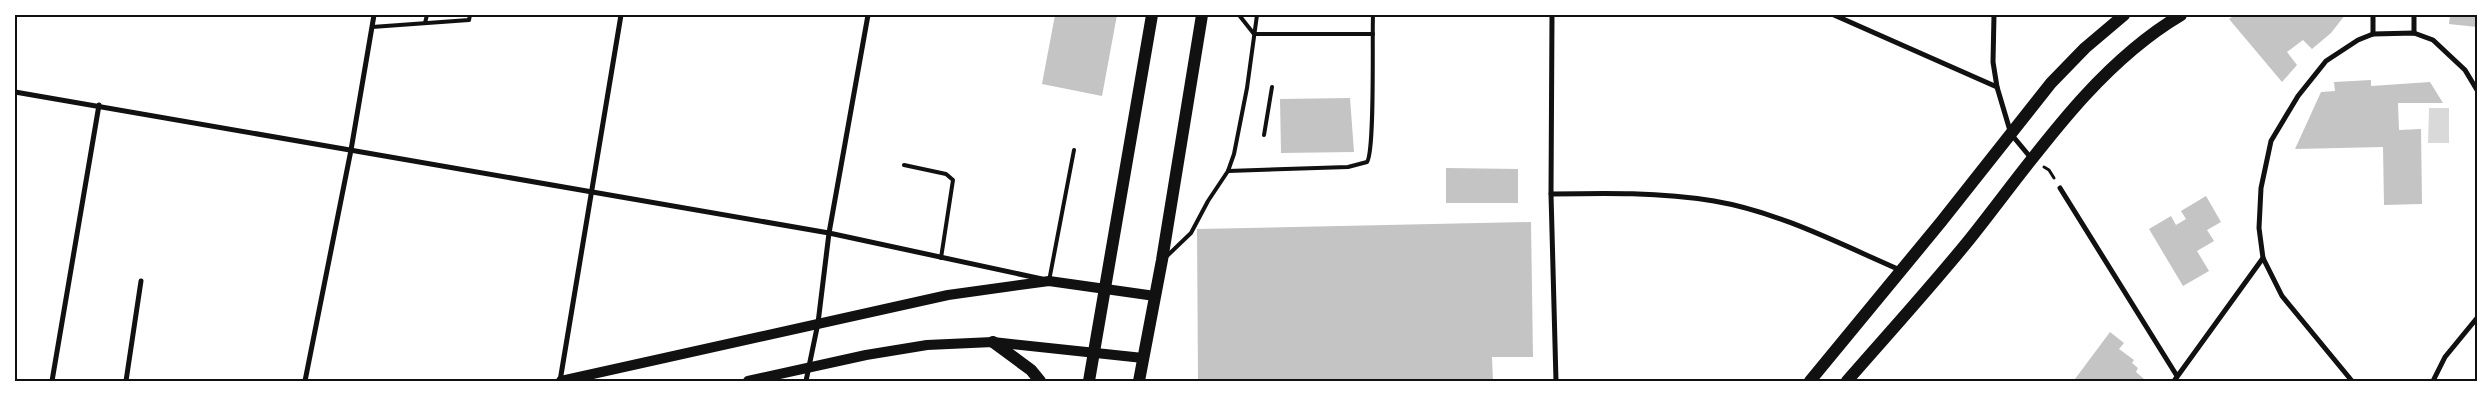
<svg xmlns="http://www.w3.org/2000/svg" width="2492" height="396" viewBox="0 0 2492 396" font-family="Arial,sans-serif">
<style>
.water{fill:#d9d9d9}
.building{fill:#c4c4c4}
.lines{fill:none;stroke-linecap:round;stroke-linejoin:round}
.path{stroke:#111;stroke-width:3}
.service{stroke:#111;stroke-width:4}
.minor{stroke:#111;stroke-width:5}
.secondary{stroke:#111;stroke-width:10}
.primary{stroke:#111;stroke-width:12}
.neatline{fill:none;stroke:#111;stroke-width:2}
</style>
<rect width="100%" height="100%" fill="#fff"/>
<path class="water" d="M2429,108h20v35h-21z"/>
<g class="building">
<path d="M1055,15h62l-15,81 -60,-12z"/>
<path d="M2235,15h110l-14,18 -19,16 -9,-9 -16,12 10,13 -15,17 -53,-63z"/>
<path d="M2450,15h27v12l-28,-3z"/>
<path d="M2371,80v6l59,-4 13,21h-45l1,27 22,-1 1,75 -38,1 -1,-58 -88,2 26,-57 14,-1 -1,-9z"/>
<path d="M1350,98l4,54 -73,1 -1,-54z"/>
<path d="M1446,168l72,1v34h-72z"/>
<path d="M2206,196l15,26 -14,8 7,11 -17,10 12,20 -26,15 -34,-57 22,-13 5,9 10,-6 -5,-8z"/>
<path d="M1531,222l2,135h-41l1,24h-295l-1,-152z"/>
<path d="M2110,332l14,11 -5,6 15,11 -2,3 6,5 -2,4 8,7 -1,2h-66l-2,-2z"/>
</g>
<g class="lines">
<path class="path" d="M2044,167l5,3 5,8"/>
<g class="service">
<path d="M1239,15l15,19h119"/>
<path d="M425,23l2,-8"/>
<path d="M372,27l97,-7 1,-5"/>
<path d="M1264,135l8,-48"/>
<path d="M904,165l42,9 7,6 -12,78"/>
<path d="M1228,171l120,-4 19,-5c8,-11 5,-124 6,-147"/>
<path d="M1166,257l25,-24 17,-32 20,-30 6,-17 13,-66 10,-73"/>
<path d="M1049,281l25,-131"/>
</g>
<g class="minor">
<path d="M1552,15l-1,179 5,187"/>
<path d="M1834,15l163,72 14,47 20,24"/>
<path d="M1994,15l-1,47 4,25"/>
<path d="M2373,15v19"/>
<path d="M2414,15v18"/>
<path d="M15,92l814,141 213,46"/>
<path d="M2060,188l117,188"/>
<path d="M1551,194c54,-1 109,-2 163,7 65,11 126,43 186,69"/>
<path d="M52,381l47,-276"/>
<path d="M126,381l15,-100"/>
<path d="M305,381l46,-231 23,-135"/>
<path d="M560,381l61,-366"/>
<path d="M806,381l12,-58 11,-90 39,-218"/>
<path d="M2174,381l89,-123"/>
<path d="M2352,381l-70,-85 -19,-38 -4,-30 2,-40 10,-47 27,-45 28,-35 32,-21 15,-6 41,-1 19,7 32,30 12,20"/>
<path d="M2433,381l12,-24 32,-39"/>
</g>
<g class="secondary">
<path d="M561,381l387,-86 101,-14 106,15"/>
<path d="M748,381l118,-26 61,-10 66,-3 150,16"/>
</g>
<g class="primary">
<path d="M993,342l38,28 9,11"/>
<path d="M1089,381l63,-366"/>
<path d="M1139,381l23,-121 40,-245"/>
<path d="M1810,381l131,-159 110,-139 34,-35 39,-33"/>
<path d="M1847,381c41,-47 83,-93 122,-141 63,-79 124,-173 212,-225"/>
</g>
</g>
<rect width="2492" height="396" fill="none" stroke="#ffffff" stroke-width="32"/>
<rect x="16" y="16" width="2460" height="364" class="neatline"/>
</svg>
